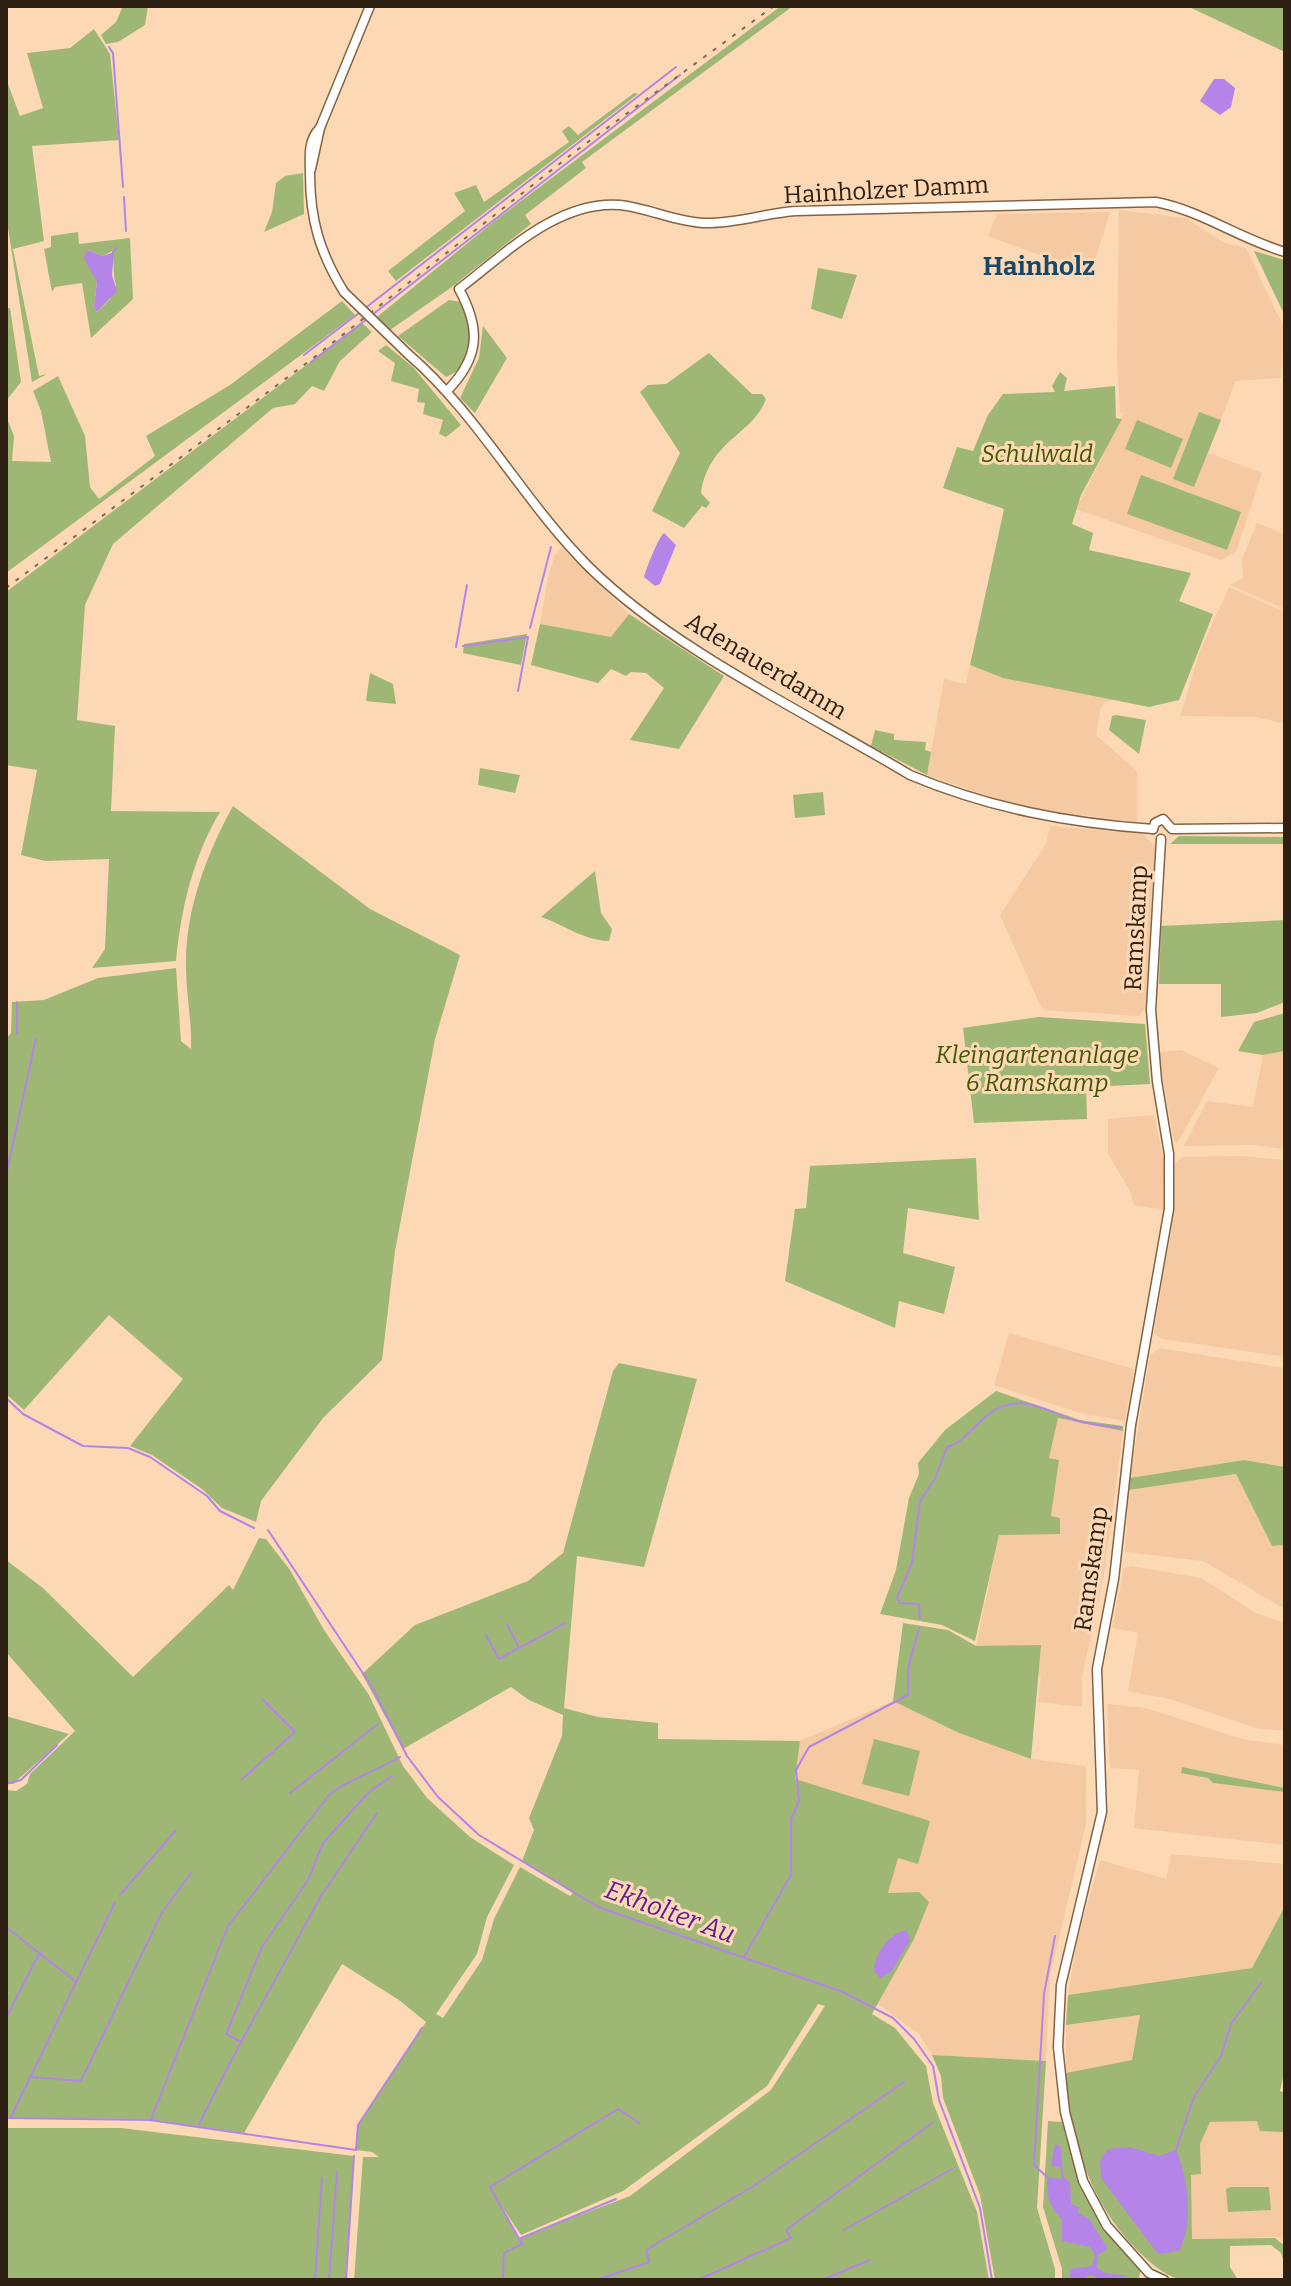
<svg xmlns="http://www.w3.org/2000/svg" width="1291" height="2286" viewBox="0 0 1291 2286" font-family="Bitter,serif">
<style>
.built{fill:#f5caa2}
.green{fill:#9fb775;fill-rule:evenodd}
.water{fill:#b484e8}
.lines{fill:none;stroke-linecap:round;stroke-linejoin:round}
.stream{stroke:#b484e8;stroke-width:2}
.tertiary-casing{stroke:#846343;stroke-width:11}
.tertiary{stroke:#fff;stroke-width:8}
.rail{stroke:#816a54;stroke-width:2;stroke-dasharray:4 8;stroke-linecap:butt}
.tertiary-bridge-casing{stroke:#846343;stroke-width:11;stroke-linecap:butt}
.tertiary-bridge{stroke:#fff;stroke-width:8}
.labels{text-anchor:middle;dominant-baseline:central;stroke-width:6;stroke-linejoin:round;paint-order:stroke}
.street-label{font-size:24px;fill:#2e2013;stroke:#fdd8b5}
.park-label{font-size:24px;font-style:italic;fill:#425900;stroke:#fdd8b5}
.neighbourhood-label{font-size:26px;font-weight:bold;fill:#17476b;stroke:#fdd8b5}
.water-label{font-size:26px;font-style:italic;fill:#5f1d93;stroke:#fdd8b5}
</style>
<rect width="100%" height="100%" fill="#fdd8b5"/>
<g class="built">
<path d="M1119,210l66,8 40,25 21,5 39,82 -4,48 -45,3 -28,72 54,20 -26,79 -15,8 -145,-51 48,-96h-4l-3,-54z"/>
<path d="M1110,212l-21,68 -39,-10 3,-10 -65,-24 9,-22z"/>
<path d="M1257,523l28,11v75l-55,-24 13,-7 -1,-19z"/>
<path d="M562,548l67,66 -18,23 -71,-13 9,-51 6,-18z"/>
<path d="M1229,587l56,25v104l-3,7 -26,-6 -76,-1 20,-65z"/>
<path d="M970,665l33,13 112,21 -10,3 -5,7 -4,26 41,36v51l-114,-14 -96,-33 17,-96 22,5z"/>
<path d="M1050,826l93,8 12,12 -9,161 -7,9 -95,-6 -5,-7 -39,-88 46,-71z"/>
<path d="M1181,1050l38,18 -42,76 -3,-3 -16,-89z"/>
<path d="M1285,1051v98l-31,-4 -70,1 23,-45 46,6 10,-52z"/>
<path d="M1154,1115l10,46 -1,49 -29,-5 -4,-14 -22,-37v-35z"/>
<path d="M1241,1156l44,4v197l-123,-18 -8,-6 18,-108 3,-61 7,-7z"/>
<path d="M1009,1333l125,36 -9,52 -45,-8 -86,-28z"/>
<path d="M1160,1348l125,20v99l-41,-7 -114,18 20,-123z"/>
<path d="M1058,1418l65,13 -19,143 -22,104v29l-44,-5 3,-26 -65,-30 23,-111 52,-18 8,-57 -10,-2z"/>
<path d="M1236,1474l36,72 13,-1v64l-82,-48 -78,-9 4,-62z"/>
<path d="M1131,1566l70,12 55,35 29,10v108l-29,-3 -86,-29 -42,-8 10,-58 -26,-5 12,-60z"/>
<path d="M893,1701l66,32 72,26 55,7v59l-36,151 -4,85 -114,-6 -13,-21 -41,-30 36,-65 14,-37 -9,-10 -31,2 -94,-115 6,-38z"/>
<path d="M1107,1704l39,4 96,31 43,6v43l-103,-21 -1,5 27,6 5,5 72,9v53l-151,-17 5,-58 -29,-2z"/>
<path d="M1171,1854l114,10v42l-33,62 -184,27 9,-54 23,-81 66,19z"/>
<path d="M1140,2015l-7,45 -67,13v-48z"/>
<path d="M1285,2109v128l-93,2 -3,-108 11,-21z"/>
</g>
<g class="green">
<path d="M123,6h25l-3,19 -27,17 -12,2 -5,-9 15,-13z"/>
<path d="M781,6h12l-211,156 4,6 -61,47 6,9 -82,65 -59,41 -13,-13 120,-98z"/>
<path d="M1187,6h98v46z"/>
<path d="M94,29l16,25 9,86 -87,6 12,95 -31,8 26,127 8,-2 -15,8 -26,-167v-136l14,37 23,-8 -16,-55 43,-5z"/>
<path d="M634,93l4,1 -242,187 -8,-10 77,-60 -11,-18 22,-8 8,17 85,-60 -7,-11 7,-5 9,9z"/>
<path d="M303,173l1,41 -40,18 8,-20 4,-29 9,-7z"/>
<path d="M78,232l1,12 51,-6 3,61 -42,39 -9,-55 -27,4 -3,5 -8,-43 7,-2v-11zM87,250l16,6 9,-5c3,13 0,22 4,34l-6,14 -13,13 -3,-6 3,-24z"/>
<path d="M1254,251l31,9v56z"/>
<path d="M818,268l39,7 -15,44 -31,-10z"/>
<path d="M449,300l12,2c13,24 15,64 -15,75l-48,-41z"/>
<path d="M342,301l13,14 -349,258v-157l8,20 -2,25 39,1 -10,-51 -8,-20 25,-15 27,60 5,51 9,12 56,-43 -9,-20 84,-51z"/>
<path d="M6,308h4l11,74 -15,19z"/>
<path d="M362,323l10,9 -32,29 -16,30 -12,-5 -17,18 -22,4 -160,136 -28,61 -8,115 38,6 -4,85 109,1c-27,45 -39,97 -44,149l-84,7 13,-19 4,-90 -64,2 -24,-6 16,-85 -31,-5v-173z"/>
<path d="M483,326l24,32 -32,55 -15,-15 19,-40z"/>
<path d="M386,345l27,22 48,58 -15,12 -7,-3 4,-14 -20,-6 2,-11 -8,-1 2,-13 -28,-8 4,-18 -17,-12z"/>
<path d="M709,353l43,41h10l4,5c-13,36 -57,41 -65,94l9,10 -4,5 -4,-2 -18,22 -32,-17 28,-58 -40,-61 8,-7 18,-1z"/>
<path d="M1060,372l7,6 -3,13 51,-5 1,32 6,1 -41,76 -9,29 21,9 -4,17 102,23 -12,28 34,13 -34,86 -30,7 -146,-29 -33,-13 34,-156 -61,-21 14,-41 16,4 15,-36 15,-21 52,-2 -3,-6z"/>
<path d="M1199,412l22,8 -27,67 -21,-8z"/>
<path d="M1137,420l46,19 -12,29 -46,-19z"/>
<path d="M1141,475l100,37 -14,38 -100,-36z"/>
<path d="M629,614l95,62 -45,73 -49,-9 34,-52 -18,-15 -15,-1 -5,4 -15,-7 -13,14 -67,-18 9,-41 71,13z"/>
<path d="M527,634l-6,31 -58,-12 1,-9z"/>
<path d="M370,673l23,11 3,20 -30,-3z"/>
<path d="M1116,715l30,5 -7,34 -30,-24 3,-14z"/>
<path d="M875,730l19,4v6l32,2 -1,8 6,2 -4,23 -56,-29z"/>
<path d="M480,768l40,7 -5,18 -37,-8z"/>
<path d="M823,792l2,23 -30,3 -2,-23z"/>
<path d="M233,806l137,103 90,46 -25,84 -40,212 -13,109 -59,58 -62,83 -5,21 -34,-14 -20,-19 -50,-34 -22,-9 53,-67 -74,-64 -85,95 -18,-16v-355l5,-6 1,-31 32,-2 54,-22 78,-10 5,73 10,8c1,-28 -5,-55 -5,-82 -1,-56 20,-112 47,-161z"/>
<path d="M1179,836l106,1v7h-115z"/>
<path d="M595,871l6,42 11,16 -3,12c-27,-1 -44,-16 -68,-24z"/>
<path d="M1285,920v82l-28,11 -36,4v-33h-62l2,-58z"/>
<path d="M1285,1013v38l-22,4 -25,-4 16,-29z"/>
<path d="M1039,1017l106,7 5,60 -64,3 1,32 -113,4 -11,-95z"/>
<path d="M976,1158l3,62 -71,-12 -5,45 52,14 -11,47 -45,-13 -4,27 -110,-47 10,-72 11,-1 4,-42z"/>
<path d="M619,1363l78,16 -53,188 -67,-11 -13,152 34,9 60,6v16l142,2 -5,38 135,42 -12,43 -20,-6 -10,35 31,-1 10,10 -15,37 -42,75 23,14 31,38 7,37 44,109 12,68h-635l9,-123h16l-7,-5 -16,-2 2,-25 68,-103 -27,-22 -57,-36 -98,169 -110,-14 -128,-1v-328l10,1 11,-7 3,-10 45,-43 -69,-79v-92l37,28 90,89 96,-92 4,5 26,-52 7,1 24,31 34,60 45,65 34,71 24,32 43,39 44,28 -27,52 -10,37 -41,60 7,4 39,-58 12,-41 26,-52 50,29 3,-3 -51,-32 12,-31 -5,-12 33,-82 1,-21 -34,-15 -18,-13 -108,62 -41,-75 53,-49 113,-44 35,-28 50,-182zM818,2004l7,2 -54,84 -141,106 -111,42 -19,-34 21,31 102,-44 144,-105z"/>
<path d="M996,1391l84,29 43,6v5l-65,-13 -9,40 10,2 -8,56 9,2v16l-61,1 -24,106 -33,-16 -62,-11 16,-44 13,-72 10,-24 -1,-11 27,-33z"/>
<path d="M1244,1460l41,7v78l-13,1 -36,-72 -107,16 1,-12z"/>
<path d="M903,1623l45,7 28,16 65,-1 -10,114 -72,-26 -66,-32z"/>
<path d="M6,1716l63,18 -56,50h-7z"/>
<path d="M874,1739l46,12 -11,45 -47,-12z"/>
<path d="M1182,1767l103,21v4l-72,-9 -5,-5 -27,-5z"/>
<path d="M1285,1906v163l-5,22 5,2v49l-1,-10 -24,-1 -3,-10 -47,1 -10,22 1,30 -10,1 1,64 83,-1 10,8v19l-4,-12 -10,-8 -41,1v21l8,13c-17,0 -38,3 -55,0 -17,-3 -34,-18 -46,-30 -47,-47 -67,-111 -71,-177l66,-13 8,-45 -74,10 2,-30 184,-27z"/>
<path d="M932,2055l114,6 -9,147 18,61v11h-60l-15,-85 -37,-97 -2,-22z"/>
<path d="M1048,2121l14,1c14,56 35,108 79,148l-3,10h-76v-11l-19,-62z"/>
<path d="M6,2128h115l233,28 -8,124h-340z"/>
<path d="M1231,2187h38l2,23 -43,2 -2,-23z"/>
</g>
<g class="water">
<path d="M1214,79h10l11,9 -4,19 -11,8 -20,-14z"/>
<path d="M87,250l16,6 11,-4 -2,23 5,16 -20,21 -3,-6 3,-24 -13,-23z"/>
<path d="M664,533l12,12 -16,39 -5,2 -11,-9c2,-8 15,-41 20,-44z"/>
<path d="M906,1930l4,10 -19,32 -11,6 -6,-7c0,-17 15,-37 32,-41z"/>
<path d="M1055,2144l6,3 2,29 7,7 1,21 9,4 -3,4 12,7 19,30 -10,6 -1,13 8,5 25,3 -30,4 -9,-6 -9,6 -12,-1v-10l22,-3 3,-11 -5,-8 -28,-6v-22c-14,-14 -15,-22 -15,-42l15,2 -2,-12 -9,-1z"/>
<path d="M1130,2147l29,9 17,-6c12,27 18,74 3,101l-21,3 -57,-76 -1,-18 8,-11z"/>
</g>
<g class="lines">
<g class="stream">
<path d="M109,47l4,6 10,134"/>
<path d="M124,197l2,34"/>
<path d="M113,252l4,-4"/>
<path d="M364,309l312,-242"/>
<path d="M372,315l308,-240"/>
<path d="M304,355l55,-42"/>
<path d="M311,362l56,-43"/>
<path d="M530,628l21,-81"/>
<path d="M463,646l65,-9 -10,54"/>
<path d="M456,647l11,-62"/>
<path d="M17,1002v32"/>
<path d="M6,1176l30,-138"/>
<path d="M6,1398l17,16 60,32 45,2 22,9 57,39 13,15 34,17"/>
<path d="M268,1530l104,157 35,69 31,41 41,38 119,72 245,85 50,26 21,21 19,27 6,34 41,108 12,72"/>
<path d="M920,1619l-1,-15 -19,-1 -3,-5 15,-35 8,-62 15,-22 12,-32c19,-5 30,-27 48,-37 29,-17 54,3 83,11 13,4 29,5 43,7"/>
<path d="M507,1624l12,24"/>
<path d="M486,1635l13,24 66,-36"/>
<path d="M242,1779l53,-47 -32,-32"/>
<path d="M6,1784l15,-4 36,-35"/>
<path d="M290,1793l88,-69"/>
<path d="M120,1895l55,-64"/>
<path d="M6,1927l70,55"/>
<path d="M744,1957l47,-82v-56l8,-18 -3,-31 13,-23 99,-52v-27l11,-40"/>
<path d="M6,2018l34,-66"/>
<path d="M241,2042l80,-146 56,-83"/>
<path d="M31,2077l50,4 80,-167 30,-41"/>
<path d="M11,2117l104,-215"/>
<path d="M6,2118l144,2 206,30 2,-25 64,-97"/>
<path d="M151,2119l77,-193 102,-132c21,-16 47,-23 70,-37"/>
<path d="M199,2124l42,-82 -15,-8 36,-87 46,-67 15,-37 47,-52 22,-15"/>
<path d="M1176,2150l18,-53 27,-41 10,-32 30,-41"/>
<path d="M1047,2177l-13,-12 10,-171 11,-58"/>
<path d="M844,2230l108,-61"/>
<path d="M521,2238l95,-39"/>
<path d="M315,2280l7,-102"/>
<path d="M329,2280l8,-108"/>
<path d="M346,2280l8,-124"/>
<path d="M503,2280l1,-27 18,-9 -32,-57 128,-78 21,14"/>
<path d="M596,2280l53,-18 -3,-12 106,-63 152,-105"/>
<path d="M698,2280l93,-42 -5,-8 146,-107"/>
<path d="M822,2280l48,-20"/>
</g>
<defs>
<g id="tertiary">
<path d="M311,169l9,-41"/>
<path d="M344,292c-24,-39 -34,-72 -34,-118 0,-16 -3,-33 10,-46l50,-122"/>
<path d="M408,354c70,60 115,147 181,213 84,83 218,146 321,208 79,33 157,48 243,54"/>
<path d="M447,391c33,-34 34,-62 12,-102 46,-35 99,-89 161,-84 28,3 56,17 84,18 32,1 61,-10 92,-12l360,-9c46,9 84,37 129,50"/>
<path d="M1153,829l2,-6 8,-4 9,10 113,-1"/>
<path d="M1161,839l-10,171 6,71 12,73v55l-38,216 -17,154 -17,90 5,143 -41,173 -3,62 7,65 18,69 24,45 42,47 15,7"/>
</g>
</defs>
<use href="#tertiary" class="tertiary-casing"/>
<use href="#tertiary" class="tertiary"/>
<path class="rail" d="M6,588l306,-229 265,-209 197,-144"/>
<defs>
<path id="tertiary-bridge" d="M344,292l64,62"/>
</defs>
<use href="#tertiary-bridge" class="tertiary-bridge-casing"/>
<use href="#tertiary-bridge" class="tertiary-bridge"/>
</g>
<g class="labels">
<g class="street-label">
<text transform="translate(886 190) rotate(-3)">Hainholzer Damm</text>
<text transform="translate(766 666) rotate(31)">Adenauerdamm</text>
<text transform="translate(1136 928) rotate(-87)">Ramskamp</text>
<text transform="translate(1091 1569) rotate(-82)">Ramskamp</text>
</g>
<g class="park-label">
<text x="1037" y="454">Schulwald</text>
<text x="1037" y="1055">Kleingartenanlage<tspan x="1037" dy="28">6 Ramskamp</tspan></text>
</g>
<g class="neighbourhood-label">
<text x="1039" y="266">Hainholz</text>
</g>
<g class="water-label">
<text transform="translate(670 1912) rotate(20)">Ekholter Au</text>
</g>
</g>
<rect width="1291" height="2286" fill="none" stroke="#2e2013" stroke-width="16"/>
</svg>
